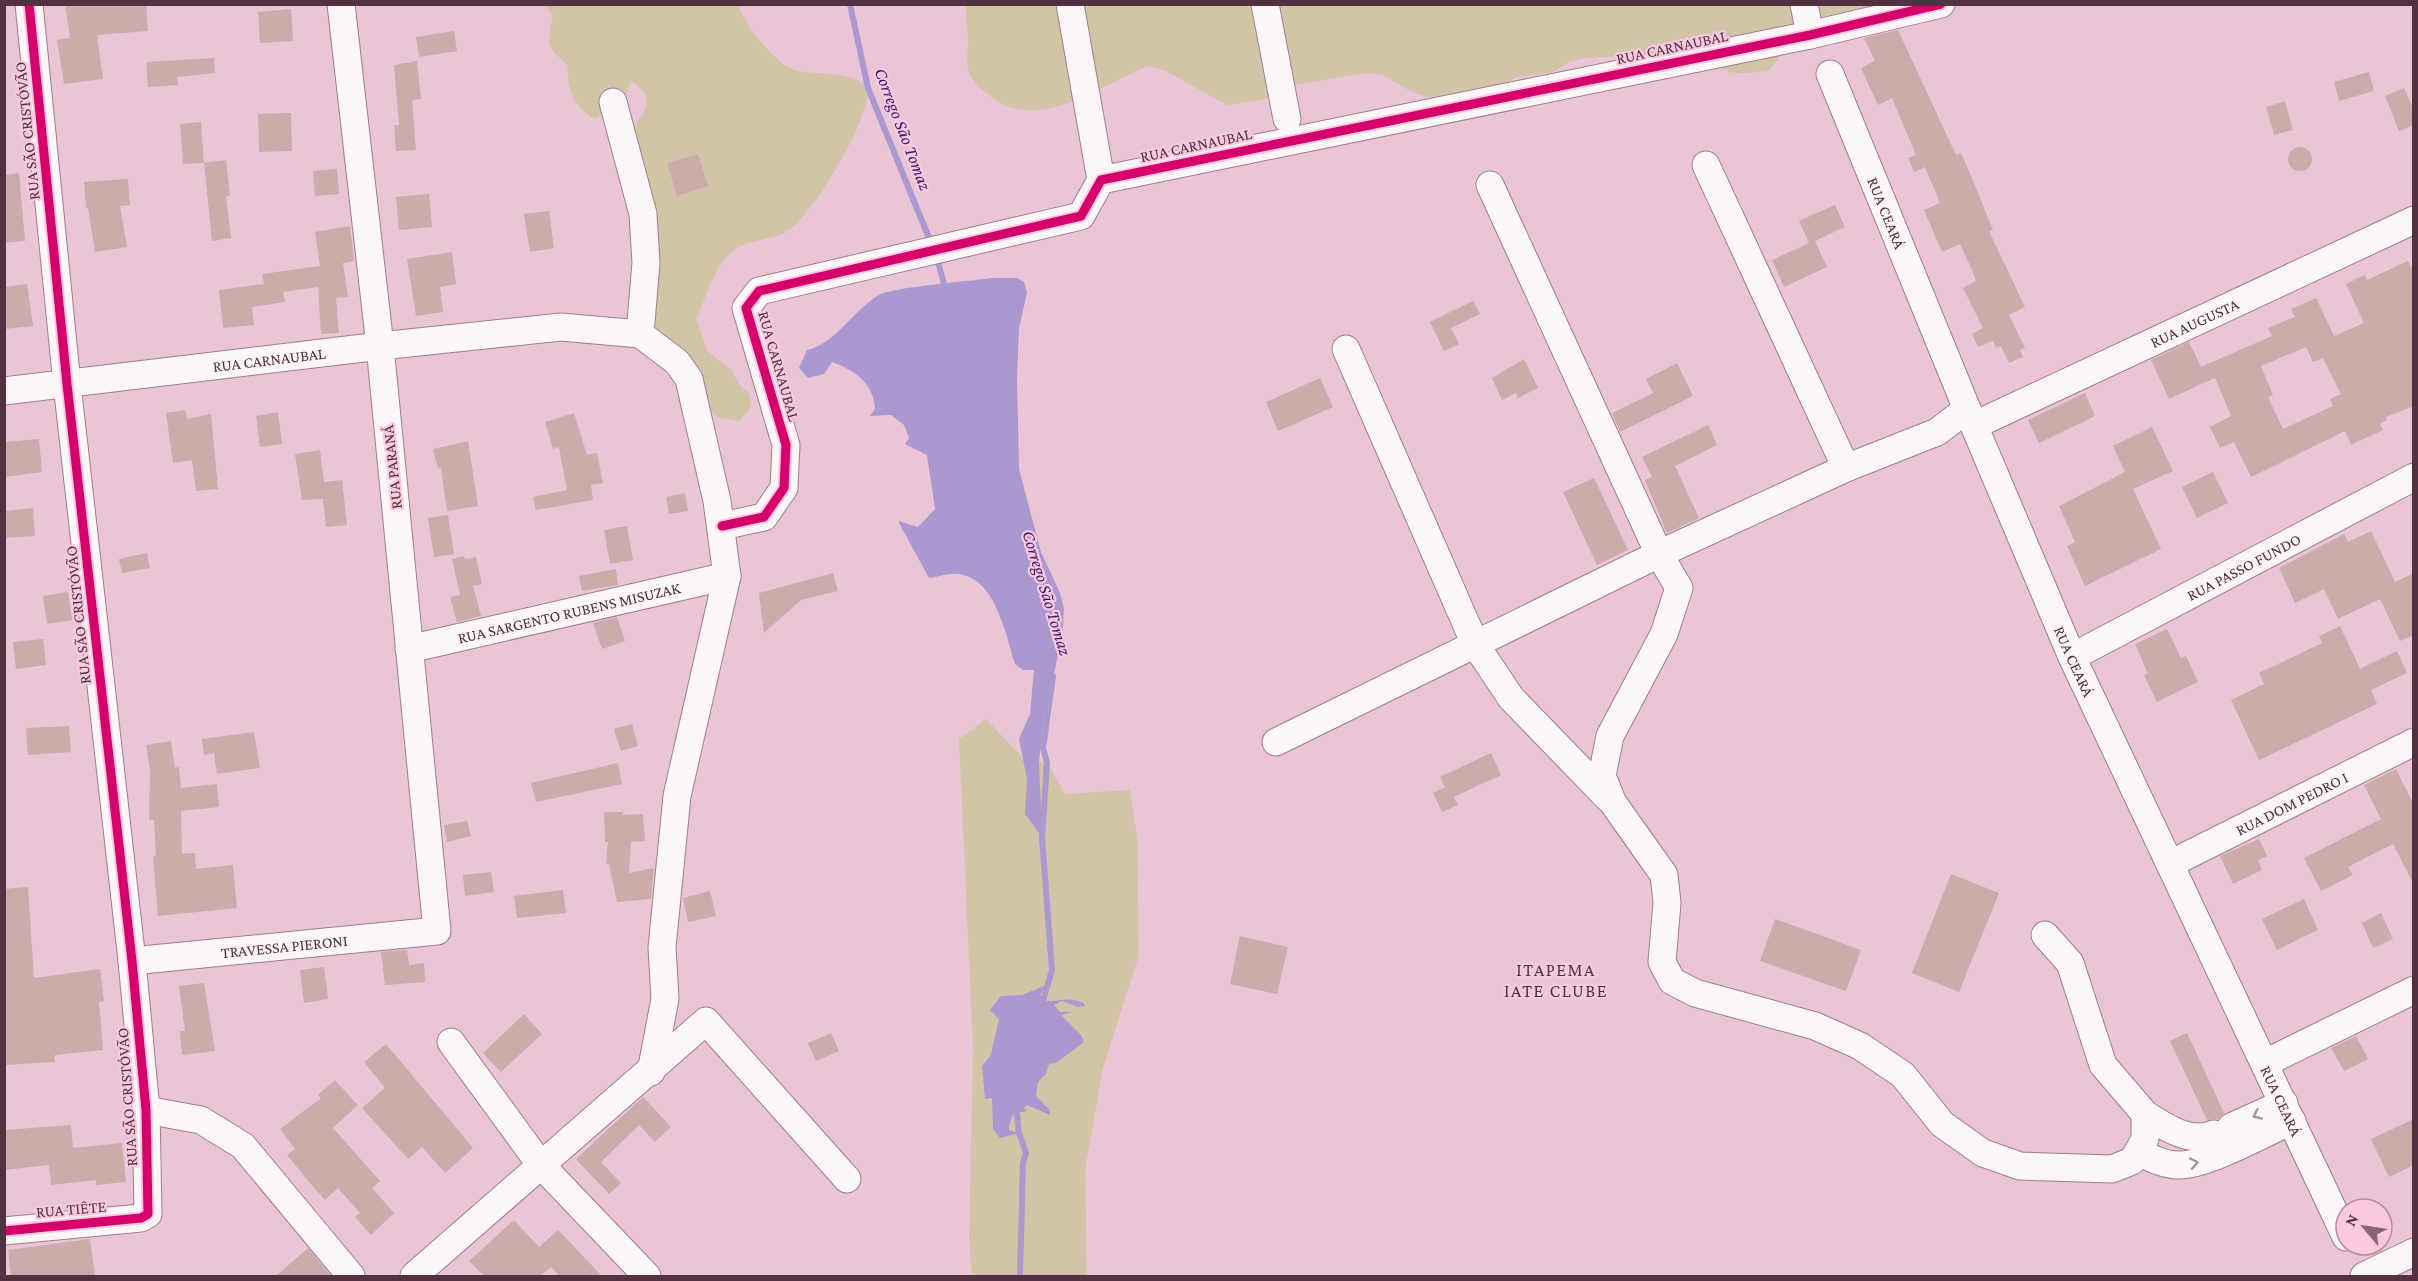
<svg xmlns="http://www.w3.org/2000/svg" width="2418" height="1281" viewBox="0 0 2418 1281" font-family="'Crimson Pro',serif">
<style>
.green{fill:#d2c4a7}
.water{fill:#ab98d0}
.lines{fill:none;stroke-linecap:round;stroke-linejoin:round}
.stream{stroke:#ab98d0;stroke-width:6}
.building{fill:#caacab;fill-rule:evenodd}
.minor-casing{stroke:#9d7f8d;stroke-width:29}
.minor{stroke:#fcf6f9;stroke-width:27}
.cycleway-casing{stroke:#fbc9df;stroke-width:13}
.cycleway{stroke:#d6006c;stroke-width:9}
.oneway{stroke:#a7949c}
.labels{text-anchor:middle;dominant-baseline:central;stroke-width:4.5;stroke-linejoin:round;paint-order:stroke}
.street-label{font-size:16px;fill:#523140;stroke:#fbc9df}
.water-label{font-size:18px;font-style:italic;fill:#351970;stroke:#fbc9df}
.neighbourhood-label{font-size:18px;letter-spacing:1.5px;fill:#523140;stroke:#fbc9df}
</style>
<rect width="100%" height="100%" fill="#e9c5d5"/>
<g class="green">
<path d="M544,5h194c7,20 38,61 60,66 25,5 51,-2 70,17 4,28 -57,132 -83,145 -15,8 -38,6 -52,18 -19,15 -27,47 -37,68l11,32 25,19 7,14 11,10 1,14 -12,13 -21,-4 -9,-9 -57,-74 -19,-198c2,-24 31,-30 0,-54l-3,1 -4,14 -31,22c-22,-12 -28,-30 -27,-53 -24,-23 -20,-20 -15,-52z"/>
<path d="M966,5h1002l-65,12 -120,34 -13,19c-11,2 -39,7 -48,-2 -4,-5 -7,-16 -10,-22l-37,1 -18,7 -17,2 -55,2 -16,4 -15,10 -37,5 -17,9 -52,11 -18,1 -18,-6 -29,-17 -18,-2 -70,12 -33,15 -35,5 -61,-34 -17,-5c-47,17 -110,70 -159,30 -22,-18 -24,-22 -22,-50 1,-13 -3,-28 -2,-41z"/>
<path d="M986,719l36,38 25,6 18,31 65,-4 7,46 2,119 -36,113 -18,102 2,106h-115l-3,-38 4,-190 -14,-309z"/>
</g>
<g class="water">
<path d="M993,278h24l7,4 3,11 -8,35 -2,50 2,91 22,83 19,41 4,16 -2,29 -18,79 -5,44 3,76 -17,-23 2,-35 -8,-40 11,-25 4,-44h-11l-8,-6c-9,-29 -20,-88 -58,-90 -8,-1 -19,3 -28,4l-31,-57 20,6 17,-18 -8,-54 -22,-11 4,-6 -5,-13 -13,-10 -21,1 5,-7c-1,-25 -20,-39 -43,-47l-8,12 -16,4 -9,-10 8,-18c30,-7 46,-40 72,-55 14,-8 93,-14 114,-17z"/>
<path d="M1049,984l-9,10 3,6c12,4 22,-5 41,3l1,3 -7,1 -16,-6 -8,4 6,7h12l-11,3 20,20 3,7 -28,21 -7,1 -3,10 -8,8 -2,14 13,13 1,6 -23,-10 -3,3 3,3 -13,2 -5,12v5l10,3 -19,5 -7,-9 -1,-31 -7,1 -3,-33 9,-11 8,-36 -9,-9 11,-14 21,-1z"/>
</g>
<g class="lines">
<g class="stream">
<path d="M850,4l18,84 63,155"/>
<path d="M937,258l9,33"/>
<path d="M1041,1007l11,-37 -10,-133 5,-74 -4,-15 10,-72"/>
<path d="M1016,1105l3,28 7,20 -3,10 -3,113"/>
</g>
</g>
<g class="building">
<path d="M65,4h81l2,27 -51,4 6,44 -39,5 -7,-44 13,-2z"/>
<path d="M291,9l2,32 -33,2 -2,-31z"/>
<path d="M1898,30l58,125 5,-2 10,23 22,54 -4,1 36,76 -16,8 16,33 -5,2 3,7 -14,6 -8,-17 -5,2 -3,-7 -15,6 -6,-13 11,-6 -20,-40 13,-7 -4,-11 -12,-26 -18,8 -18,-42 16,-7 -15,-36 -11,5 -6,-14 8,-3 -24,-57 -14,7 -17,-37 14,-7 -11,-23z"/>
<path d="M454,31l3,20 -38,6 -3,-20z"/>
<path d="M214,58l1,15 -38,4 1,8 -30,2 -2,-25z"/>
<path d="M417,61l4,38 -9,1 4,50 -20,1 -2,-26h5l-5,-60z"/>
<path d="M2369,72l5,19 -35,10 -5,-19z"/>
<path d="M2404,88l10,23v14l-15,6 -14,-35z"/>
<path d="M2285,101l8,29 -19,5 -8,-28z"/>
<path d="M291,113l1,38 -33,1 -1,-38z"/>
<path d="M201,122l3,41 -21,1 -3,-40z"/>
<circle cx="2300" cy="159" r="12"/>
<path d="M698,154l10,32 -31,10 -10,-33z"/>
<path d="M226,160l4,36h-4l5,42 -19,3 -8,-78z"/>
<path d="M337,169l2,25 -24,2 -2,-25z"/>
<path d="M19,173l6,68 -21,2v-68z"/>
<path d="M128,179l2,26 -10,1 7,41 -32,5 -7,-44h-2l-2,-26z"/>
<path d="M429,194l3,33 -33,3 -3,-33z"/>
<path d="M1835,205l10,22 -30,14 12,26 -43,20 -12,-27 37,-17 -10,-22z"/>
<path d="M549,211l5,37 -24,4 -6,-38z"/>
<path d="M350,226l4,35 -11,2 5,34 -12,1 3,35 -18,1 -3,-47 -35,5 2,10 -33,5 2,18 -31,3 -4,-38 45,-6 -2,-10 58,-8 -5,-34z"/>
<path d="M452,252l4,32 -16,3 3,25 -27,4 -9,-57z"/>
<path d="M2408,261l6,11v134l-28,11 1,3 -7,4 3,6 -32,15 -6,-14 -94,46 -17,-35 -14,6 -10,-21 21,-11 -16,-38 -46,21 -18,-39 38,-18 12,25 71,-31 -4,-8 27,-11 -4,-8 25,-11 18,38 30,-13 -18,-39 19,-9 2,5zM2306,347l7,15 10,-4 18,36 -11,5 3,7 -50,23 -15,-32 5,-2 -12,-29z"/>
<path d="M27,284l6,42 -29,3v-42z"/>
<path d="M1473,301l7,13 -29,14 8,16 -15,7 -14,-29z"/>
<path d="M1524,359l14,29 -20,10 -2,-5 -14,7 -10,-22z"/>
<path d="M1677,363l16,33 -73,36 -8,-19 41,-20 -7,-14z"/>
<path d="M1320,378l13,29 -55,24 -12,-29z"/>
<path d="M2085,393l10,23 -56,27 -11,-23z"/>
<path d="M185,410l2,9 24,-5 7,75 -22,2 -4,-31 -19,3 -7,-50z"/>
<path d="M278,412l4,32 -22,3 -4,-31z"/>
<path d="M574,413l13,42 10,-2 6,30 -12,2 2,15 -57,10 -3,-13 34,-7 -8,-43 -6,2 -8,-27z"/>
<path d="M1708,425l9,20 -42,21 24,52 -32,15 -22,-53 7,-3 -10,-20z"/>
<path d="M2152,427l21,44 -40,18 28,60 -76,37 -18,-40 8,-4 -16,-36 66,-34 -12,-26z"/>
<path d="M39,439l3,33 -38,5v-35z"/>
<path d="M468,441l10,65 -31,5 -6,-43 -3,1 -5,-20z"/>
<path d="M320,450l4,32 18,-2 5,45 -21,2 -3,-28 -21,1 -7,-46z"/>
<path d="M2213,472l15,31 -31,15 -15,-31z"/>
<path d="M1594,478l34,72 -31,15 -34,-73z"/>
<path d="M685,493l3,18 -19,3 -3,-17z"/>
<path d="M33,508l2,28 -31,2v-27z"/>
<path d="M448,515l6,39 -20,3 -6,-39z"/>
<path d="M627,526l6,34 -23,4 -6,-34z"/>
<path d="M2371,531l24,51 19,-9v62l-14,6 -20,-42 -42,20 -14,-30 -29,14 -16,-35 65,-34 4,8z"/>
<path d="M147,553l3,15 -28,5 -3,-14z"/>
<path d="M464,556l1,3 11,-2 6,27 -9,2 8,30 -24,6 -7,-25 10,-2 -8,-36z"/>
<path d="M616,569l2,16 -36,6 -3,-15z"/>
<path d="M833,573l5,18 -37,9 -37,33 -5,-40z"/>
<path d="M68,592l4,28 -25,4 -4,-28z"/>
<path d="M617,617l8,24 -23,8 -9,-26z"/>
<path d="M2340,626l20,43 37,-18 10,22 -36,17 6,14 -118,56 -28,-60 33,-16 -5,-11 63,-30 -3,-7z"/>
<path d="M2167,629l14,29 5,-2 12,26 -41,20 -13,-27 4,-1 -13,-30z"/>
<path d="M43,639l3,26 -30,4 -3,-27z"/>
<path d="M632,724l6,22 -17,5 -7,-22z"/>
<path d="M69,726l2,26 -43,3 -2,-27z"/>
<path d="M254,732l6,36 -43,6 -3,-21 -10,2 -2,-16z"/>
<path d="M171,741l4,27 4,-1 2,21 36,-4 2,23 -38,4 1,43 13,-1 1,16 37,-4 4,43 -79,8 -5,-59 3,-1 -2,-36h-5l1,-50 -4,-25z"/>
<path d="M1491,753l10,22 -47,22 4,8 -16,7 -9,-19 12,-6 -5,-10z"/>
<path d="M618,763l4,21 -86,18 -5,-19z"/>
<path d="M2396,769l18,36v80l-21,-41 -45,23 5,8 -32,16 -17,-33 77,-39 -17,-34z"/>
<path d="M604,812h19v3l20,-1 2,27 -14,1 -2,31 25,-5 -3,31 -34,3 -8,-38h-3l2,-22h-3z"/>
<path d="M467,821l4,15 -24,6 -3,-17z"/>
<path d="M2259,839l8,17 -9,4 4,10 -29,14 -13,-28z"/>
<path d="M491,872l3,20 -29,4 -2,-21z"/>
<path d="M1951,874l48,19 -40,99 -47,-19z"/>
<path d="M28,887l6,91 66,-9 4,32 -5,1 4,48 -48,5v7l-51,3v-176z"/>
<path d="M563,890l3,23 -49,5 -3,-22z"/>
<path d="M710,891l6,25 -28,6 -5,-24z"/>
<path d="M2304,899l14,31 -41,20 -15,-31z"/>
<path d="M2381,913l12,26 -20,9 -11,-25z"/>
<path d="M1775,919l86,31 -15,41 -86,-30z"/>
<path d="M1240,936l48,11 -11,47 -47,-10z"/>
<path d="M407,950l2,15 15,-2 1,19 -40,3 -4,-33z"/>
<path d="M324,967l4,32 -24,4 -4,-33z"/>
<path d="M204,983l11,68 -33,4 -2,-24h5l-6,-45z"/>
<path d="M524,1014l18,20 -41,38 -18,-19z"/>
<path d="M831,1033l8,18 -23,10 -8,-18z"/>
<path d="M2187,1033l37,80 -6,6 -11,1 -37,-79z"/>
<path d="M2356,1036l12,23 -24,12 -13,-23z"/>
<path d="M386,1044l87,104 -28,25 -23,-26 -14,12 -46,-51 23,-20 -21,-26z"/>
<path d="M335,1080l23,25 -25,23 47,53 -8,7 22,25 -23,22 -16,-18 5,-4 -22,-25 -13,12 -15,-17 -23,-28 8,-6 -15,-20 41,-31 -3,-3z"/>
<path d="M643,1097l28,30 -16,15 -16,-17 -38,37 20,21 -12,11 -33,-35z"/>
<path d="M2414,1119v46l-25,12 -18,-38z"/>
<path d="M71,1125l2,23 49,-5 4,39 -30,3v-5l-45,5 -2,-20 -45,5v-40z"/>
<path d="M514,1220l25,27 19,-17 44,46h-43l-8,-9 -11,9h-56l-15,-15z"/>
<path d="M90,1239l5,37h-84l-3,-26z"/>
<path d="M308,1248l23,28h-55z"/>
</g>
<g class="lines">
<defs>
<g id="minor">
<path d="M1070,4l31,176"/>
<path d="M1265,4l22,115"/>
<path d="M1804,4l6,31"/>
<path id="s1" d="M1830,74l137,335 105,248 274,580"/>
<path d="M613,102l30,112 3,49 -6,71 37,28 12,17 28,122 10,75 -50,220 -15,151 3,52 -14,73"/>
<path d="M1706,165l140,303"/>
<path d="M1490,185l169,369 20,34 -15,46 -54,102 -8,40 11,27 51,72 3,28 -5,59 10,19 23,12 120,33 45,20 43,29 39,49 41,29 37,13 92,3 20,-8 6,-9 7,-13v-25l-42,-49 -33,-102 -25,-28"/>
<path d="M1346,349l129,295 36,54 97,100"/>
<path id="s2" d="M4,391l376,-45 181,-19 79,7"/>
<path id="s3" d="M1975,425l439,-205"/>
<path d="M722,526l42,-9 20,-29 2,-43 -40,-137 13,-17 322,-75 20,-36 709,-145 131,-31"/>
<path id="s4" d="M409,649l318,-73"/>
<path id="s5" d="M2072,657l342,-180"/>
<path d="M1276,742l383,-188 187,-86 91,-36 30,-23"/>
<path id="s6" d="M2170,864l244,-122"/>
<path id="s7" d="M132,961l305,-30 -57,-585 -39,-342"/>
<path d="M451,1042l89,122 107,112"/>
<path d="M2265,1063l149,-73"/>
<path d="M146,1110l55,10 42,26 108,130"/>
<path d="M2145,1114c20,13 45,30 69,20"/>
<path d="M2231,1127l53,-24"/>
<path d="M2138,1152c13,6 26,13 40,13 29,1 85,-32 114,-44"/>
<path d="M4,1231l137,-13 7,-4 -2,-104 -14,-149 -65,-577 -38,-380"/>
<path d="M414,1276l292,-255 141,158"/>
<path d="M2364,1276l50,-24"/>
</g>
</defs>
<use href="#minor" class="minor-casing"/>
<use href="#minor" class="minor"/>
<defs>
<g id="cycleway">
<path d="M722,526l42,-9 20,-29 2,-43 -40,-137 13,-17 322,-75 20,-36 709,-145 131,-31"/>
<path d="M4,1231l137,-13 7,-4 -2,-104 -14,-149 -65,-577 -38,-380"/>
</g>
</defs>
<use href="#cycleway" class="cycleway-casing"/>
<use href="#cycleway" class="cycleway"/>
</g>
<defs><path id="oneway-chevron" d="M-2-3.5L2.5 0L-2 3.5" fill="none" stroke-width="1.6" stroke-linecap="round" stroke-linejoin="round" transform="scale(1.5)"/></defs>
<g class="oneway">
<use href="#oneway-chevron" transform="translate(2257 1115) rotate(156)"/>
<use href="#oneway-chevron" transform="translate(2194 1163) rotate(-11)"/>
</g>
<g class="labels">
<g class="street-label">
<text transform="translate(1672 47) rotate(-12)">RUA CARNAUBAL</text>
<text transform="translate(27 131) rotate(-96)">RUA SÃO CRISTÓVÃO</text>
<text transform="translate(1196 145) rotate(-12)">RUA CARNAUBAL</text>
<text stroke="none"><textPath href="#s1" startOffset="150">RUA CEARÁ</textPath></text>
<text stroke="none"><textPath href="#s3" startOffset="242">RUA AUGUSTA</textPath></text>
<text stroke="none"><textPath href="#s2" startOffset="267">RUA CARNAUBAL</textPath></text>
<text transform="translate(779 366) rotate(74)">RUA CARNAUBAL</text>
<text transform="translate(392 467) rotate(-96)">RUA PARANÁ</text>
<text stroke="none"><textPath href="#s5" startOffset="194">RUA PASSO FUNDO</textPath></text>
<text stroke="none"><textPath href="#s4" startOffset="164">RUA SARGENTO RUBENS MISUZAK</textPath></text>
<text transform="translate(78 615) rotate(-96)">RUA SÃO CRISTÓVÃO</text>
<text stroke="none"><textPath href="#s1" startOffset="636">RUA CEARÁ</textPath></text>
<text stroke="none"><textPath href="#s6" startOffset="136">RUA DOM PEDRO I</textPath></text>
<text stroke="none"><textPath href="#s7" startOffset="153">TRAVESSA PIERONI</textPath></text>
<text transform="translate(127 1097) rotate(-94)">RUA SÃO CRISTÓVÃO</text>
<text stroke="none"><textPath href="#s1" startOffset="1122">RUA CEARÁ</textPath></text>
<text transform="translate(71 1209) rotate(-5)">RUA TIÊTE</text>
</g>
<g class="water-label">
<text transform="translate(903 129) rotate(69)">Corrego São Tomaz</text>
<text transform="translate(1047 593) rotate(73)">Corrego São Tomaz</text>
</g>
<g class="neighbourhood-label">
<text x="1556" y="970">ITAPEMA<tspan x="1556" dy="21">IATE CLUBE</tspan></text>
</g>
</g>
<rect width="2418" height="1281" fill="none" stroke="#523140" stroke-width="12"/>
<g transform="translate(2364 1227) rotate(299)"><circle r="28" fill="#fbc9df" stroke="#b78c9f" stroke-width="1.5"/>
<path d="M0-4.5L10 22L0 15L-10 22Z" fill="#876574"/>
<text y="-9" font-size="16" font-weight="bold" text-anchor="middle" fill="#523140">N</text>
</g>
</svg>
